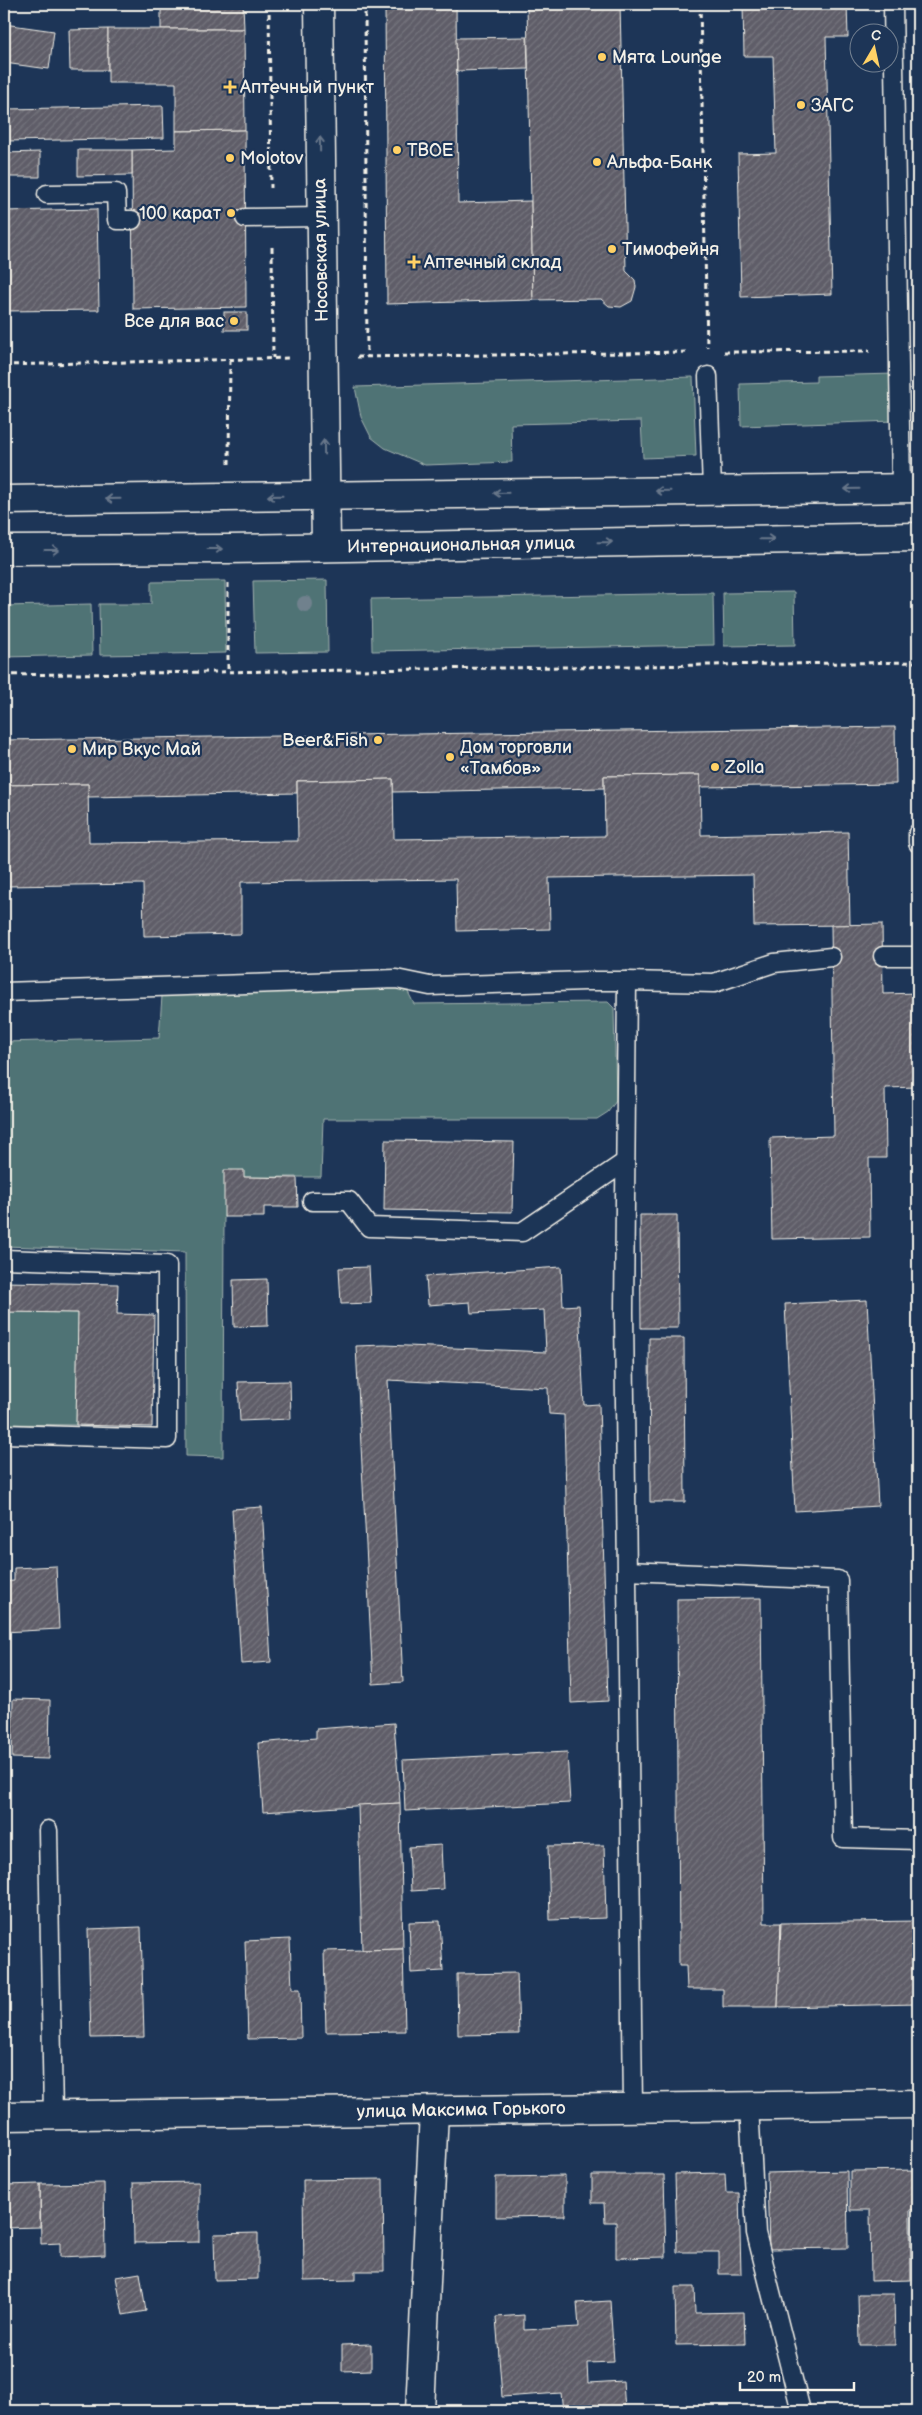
<svg xmlns="http://www.w3.org/2000/svg" width="922" height="2415" viewBox="0 0 922 2415" font-family="'Balsamiq Sans',sans-serif">
<style>
.grass{fill:#4f7374;stroke:#a2b2ae}
.building{fill:url(#building-hatch);stroke:#f4f1e8}
.lines{fill:none;stroke-linecap:round;stroke-linejoin:round}
.lane-casing{stroke:#f4f1e8;stroke-width:21}
.street-casing{stroke:#f4f1e8;stroke-width:31}
.secondary-casing{stroke:#f4f1e8;stroke-width:31}
.path{stroke:#f4f1e8;stroke-width:3;stroke-dasharray:5 4;stroke-linecap:butt}
.lane{stroke:#1d3557;stroke-width:18}
.street{stroke:#1d3557;stroke-width:28}
.secondary{stroke:#1d3557;stroke-width:28}
.tree{fill:#6f818d}
.oneway{stroke:#68778a}
.poi-dot{fill:#ffd166;stroke:#1d3557;stroke-width:2}
.labels{text-anchor:middle;dominant-baseline:central;stroke-width:4.5;stroke-linejoin:round;paint-order:stroke}
.poi-label{font-size:18px;fill:#f4f1e8;stroke:#1d3557;text-anchor:start}
.street-label{font-size:18px;fill:#f4f1e8;stroke:#1d3557}
</style>
<defs>
<pattern id="building-hatch" width="6" height="6" patternUnits="userSpaceOnUse" patternTransform="scale(1.25)"><rect width="6" height="6" fill="#5e5d68"/><path d="M-1 1l2-2M0 6l6-6M5 7l2-2" fill="none" stroke="#76757e"/></pattern>
</defs>
<rect width="100%" height="100%" fill="#1d3557"/>
<filter id="ink" filterUnits="userSpaceOnUse"><feTurbulence type="fractalNoise" baseFrequency=".02" numOctaves="2"/><feDisplacementMap in="SourceGraphic" scale="10" xChannelSelector="R" yChannelSelector="G"/><feConvolveMatrix kernelMatrix="1 2 1 2 8 2 1 2 1" color-interpolation-filters="sRGB"/></filter>
<g filter="url(#ink)">
<g class="grass">
<path d="M895,374l1,47 -155,5 -1,-42 76,-2v-6z"/>
<path d="M693,377l3,79 -53,2 -2,-37 -130,3 1,38 -87,3 -40,-17 -14,-11 -10,-20 -6,-30z"/>
<path d="M327,580l1,72 -73,1 -2,-72z"/>
<path d="M225,581l1,72 -126,2 -1,-51h52v-22z"/>
<path d="M794,592l1,53 -71,1 -1,-53z"/>
<path d="M713,593l1,52 -342,6 -1,-52z"/>
<path d="M91,604l1,51 -88,2v-51z"/>
<path d="M398,988l10,4 6,12 194,-2 6,6 2,93 -8,11 -11,7h-274l-2,58h-77l-20,40 -1,240 -37,-1 -1,-204 -181,-6v-204l155,-4 3,-42z"/>
<path d="M5,1312l73,1 -2,112 -72,-1z"/>
</g>
<g class="building">
<path d="M161,4h82l1,25h-83z"/>
<path d="M385,4h71l2,199 73,-2 2,99 -146,4z"/>
<path d="M527,4h93l6,267 9,9 1,7 -4,14 -11,6 -12,-1 -8,-7 -68,1z"/>
<path d="M743,4h104l1,33h-22l6,257 -91,3 -3,-143 38,-1 -3,-97h-29z"/>
<path d="M4,24l50,7 -5,38 -45,-6z"/>
<path d="M108,29v41h-38l-1,-40z"/>
<path d="M108,29h136l1,101 -69,1v-48h-68z"/>
<path d="M527,37l1,32 -71,2 -1,-33z"/>
<path d="M163,106l1,32 -157,3v-32z"/>
<path d="M245,130l1,177 -113,2 -1,-159 44,-1v-18z"/>
<path d="M78,150h54v25l-54,1z"/>
<path d="M40,152v25h-36v-24z"/>
<path d="M97,209l2,101 -95,1v-100z"/>
<rect x="224" y="312" width="23" height="18"/>
<path d="M895,727l1,57 -196,3v-12l-96,1v12l-211,4v-13l-96,2v12l-209,4v-13l-84,1v-45z"/>
<path d="M700,775l1,60 147,-3 2,93 -96,1 -1,-51 -204,3 1,51 -93,2 -1,-52 -215,3v52l-97,2 -1,-52 -139,2v-101l84,-1 1,59 106,-1 103,-1 -1,-60 96,-2 1,60 211,-3 -1,-60z"/>
<path d="M882,924l1,70 35,-1v94l-33,1 1,70h-17l1,79 -98,2 -2,-101 64,-2 -3,-211z"/>
<path d="M385,1140l129,2 -2,70 -128,-2z"/>
<path d="M224,1170h20v7l53,1 1,29h-34v10h-40z"/>
<path d="M640,1215h37l1,113h-37z"/>
<path d="M369,1267l2,36 -30,1 -2,-36z"/>
<path d="M561,1267l2,39 16,-1 5,100 15,-1 9,297 -37,2 -7,-288 -15,-1 -1,-26 -160,-8 15,302 -30,2 -17,-338 29,-1 161,7 -2,-42 -73,3 -1,-11 -42,3 -2,-29z"/>
<path d="M267,1279l1,47 -34,1 -1,-47z"/>
<path d="M4,1282l114,2 -1,30 37,1 -2,112 -76,-2 2,-112 -73,-1 -1,76z"/>
<path d="M867,1300l11,206 -83,5 -10,-207z"/>
<path d="M649,1338h35l1,164h-35z"/>
<path d="M290,1381l1,38 -51,2 -2,-39z"/>
<path d="M262,1507l9,155 -30,2 -9,-155z"/>
<path d="M56,1566l3,63 -55,3v-50l10,-1v-13z"/>
<path d="M761,1598l3,325h17l-3,84h-55v-18h-36l-1,-23h-7l-2,-367z"/>
<path d="M13,1699l37,1 -1,59 -37,-1z"/>
<path d="M394,1723l6,80 -137,9 -5,-69 58,-5v-9z"/>
<path d="M567,1752l3,51 -165,8 -2,-51z"/>
<path d="M400,1803l3,146 -41,1 -4,-145z"/>
<path d="M441,1845l2,44 -32,2 -2,-44z"/>
<path d="M604,1845l2,73 -56,2 -2,-74z"/>
<path d="M440,1921l3,50 -32,2 -2,-51z"/>
<path d="M918,1921v83l-140,3 3,-84z"/>
<path d="M141,1927l3,110 -53,1 -3,-109z"/>
<path d="M290,1939l2,50h8l1,49 -53,1 -3,-98z"/>
<path d="M403,1949l2,82 -79,1 -2,-81z"/>
<path d="M517,1973l2,61 -61,1 -1,-61z"/>
<path d="M918,2170v39l-8,1 1,70 -40,1 -1,-71h-20v-39z"/>
<path d="M847,2171l1,77 -79,1 -2,-76z"/>
<path d="M725,2173l1,20h13l2,81h-22v-22h-42l-2,-78z"/>
<path d="M592,2175h72l2,82 -50,1v-36h-11l-1,-19h-12z"/>
<path d="M565,2176v40l-69,1v-40z"/>
<path d="M383,2179l1,92h-29v9l-51,1 -1,-101z"/>
<path d="M199,2182v60l-65,1 -1,-60z"/>
<path d="M104,2183l1,72 -45,2v-14l-19,1 -1,-60z"/>
<path d="M40,2184v43l-36,1v-43z"/>
<path d="M258,2233v46l-43,1 -1,-46z"/>
<path d="M140,2273l6,38 -23,4 -7,-38z"/>
<path d="M675,2287h19l1,26 49,-1 1,32 -69,1z"/>
<path d="M858,2294h36l1,51h-36z"/>
<path d="M610,2301l4,61 -27,1 1,20 35,-2 2,30h-62l-2,-18 -59,4 -6,-80 28,-2v15l55,-3 -2,-24z"/>
<path d="M371,2344v26l-29,1v-26z"/>
<rect x="916" y="2365" width="2" height="30"/>
</g>
<g class="lines">
<defs>
<g id="lane">
<path d="M893,4l8,484"/>
<path d="M47,194l69,-1 1,27h15"/>
<path d="M245,218l76,-1"/>
<path d="M708,376l4,114"/>
<path d="M918,833v10"/>
<path d="M883,956h35"/>
<path d="M4,992l392,-13 34,7 156,-5h41"/>
<path d="M312,1201h37l20,26 153,5 103,-70"/>
<path d="M4,1259l163,6v174l-163,-5"/>
<path d="M627,1571l211,9 5,258 75,2"/>
<path d="M48,1830l5,286"/>
<path d="M749,2106l7,127 45,178"/>
<path d="M633,2107l-9,-794 3,-332 87,2 60,-20 57,-6"/>
</g>
<g id="street">
<path d="M4,2116l914,-12"/>
<path d="M420,2411l14,-300"/>
</g>
<g id="secondary">
<path d="M319,4l7,543"/>
<path d="M4,500l914,-12"/>
<path d="M4,550l224,-1 690,-12"/>
</g>
</defs>
<use href="#lane" class="lane-casing"/>
<use href="#street" class="street-casing"/>
<use href="#secondary" class="secondary-casing"/>
<g class="path">
<path d="M269,4l2,184"/>
<path d="M365,4l2,353"/>
<path d="M700,4l7,343"/>
<path d="M272,247l1,111"/>
<path d="M724,352l146,-1"/>
<path d="M357,357l333,-5"/>
<path d="M4,365l287,-7"/>
<path d="M229,464l1,-105"/>
<path d="M228,583v89"/>
<path d="M4,675l914,-13"/>
</g>
<use href="#lane" class="lane"/>
<use href="#street" class="street"/>
<use href="#secondary" class="secondary"/>
</g>
<circle class="tree" cx="305" cy="604" r="8"/>
<defs><path id="oneway-shaft" d="M-6 0H5M1.5-3L5.5 0L1.5 3" fill="none" stroke-width="1.6" stroke-linecap="round" stroke-linejoin="round" transform="scale(1.25)"/></defs>
<g class="oneway">
<use href="#oneway-shaft" transform="translate(320 144) rotate(-91)"/>
<use href="#oneway-shaft" transform="translate(324 447) rotate(-91)"/>
<use href="#oneway-shaft" transform="translate(852 489) rotate(179)"/>
<use href="#oneway-shaft" transform="translate(663 491) rotate(179)"/>
<use href="#oneway-shaft" transform="translate(501 493) rotate(179)"/>
<use href="#oneway-shaft" transform="translate(275 496) rotate(179)"/>
<use href="#oneway-shaft" transform="translate(113 499) rotate(179)"/>
<use href="#oneway-shaft" transform="translate(767 539) rotate(-1)"/>
<use href="#oneway-shaft" transform="translate(605 542) rotate(-1)"/>
<use href="#oneway-shaft" transform="translate(215 549)"/>
<use href="#oneway-shaft" transform="translate(52 550)"/>
</g>
</g>
<g class="poi-dot">
<circle cx="602" cy="57" r="5"/>
<path d="M227.5 79.5h5v5h5v5h-5v5h-5v-5h-5v-5h5z"/>
<circle cx="801" cy="105" r="5"/>
<circle cx="397" cy="150" r="5"/>
<circle cx="230" cy="158" r="5"/>
<circle cx="597" cy="162" r="5"/>
<circle cx="231" cy="213" r="5"/>
<circle cx="612" cy="249" r="5"/>
<path d="M411.5 254.5h5v5h5v5h-5v5h-5v-5h-5v-5h5z"/>
<circle cx="234" cy="321" r="5"/>
<circle cx="378" cy="740" r="5"/>
<circle cx="72" cy="749" r="5"/>
<circle cx="450" cy="757" r="5"/>
<circle cx="715" cy="767" r="5"/>
</g>
<g class="labels">
<g class="poi-label">
<text x="612" y="57">Мята Lounge</text>
<text x="240" y="87">Аптечный пункт</text>
<text x="811" y="105">ЗАГС</text>
<text x="407" y="150">ТВОЕ</text>
<text x="240" y="158">Molotov</text>
<text x="607" y="162">Альфа-Банк</text>
<text x="221" y="213" text-anchor="end">100 карат</text>
<text x="622" y="249">Тимофейня</text>
<text x="424" y="262">Аптечный склад</text>
<text x="224" y="321" text-anchor="end">Все для вас</text>
<text x="368" y="740" text-anchor="end">Beer&amp;Fish</text>
<text x="460" y="747">Дом торговли<tspan x="460" dy="21">«Тамбов»</tspan></text>
<text x="82" y="749">Мир Вкус Май</text>
<text x="725" y="767">Zolla</text>
</g>
<g class="street-label">
<text transform="translate(321 250) rotate(-91)">Носовская улица</text>
<text transform="translate(461 545) rotate(-1)">Интернациональная улица</text>
<text transform="translate(461 2110) rotate(-1)">улица Максима Горького</text>
</g>
</g>
<rect width="922" height="2415" fill="none" stroke="#1d3557" stroke-width="20"/>
<rect x="10" y="10" width="902" height="2395" fill="none" stroke="#f4f1e8" stroke-width="2" filter="url(#ink)"/>
<g transform="translate(874 48) rotate(9)"><circle r="24" fill="#1d3557" stroke="#738091"/>
<path d="M0-4L9 19L0 12L-9 19Z" fill="#ffd166"/>
<text y="-8" font-size="14" font-weight="bold" text-anchor="middle" fill="#f4f1e8">С</text>
</g>
<path d="M740 2382v8h114v-8" fill="none" stroke="#f4f1e8" stroke-width="2.5"/>
<text x="747" y="2382" font-size="15" fill="#f4f1e8" stroke="#1d3557" stroke-width="4" paint-order="stroke">20 m</text>
</svg>
